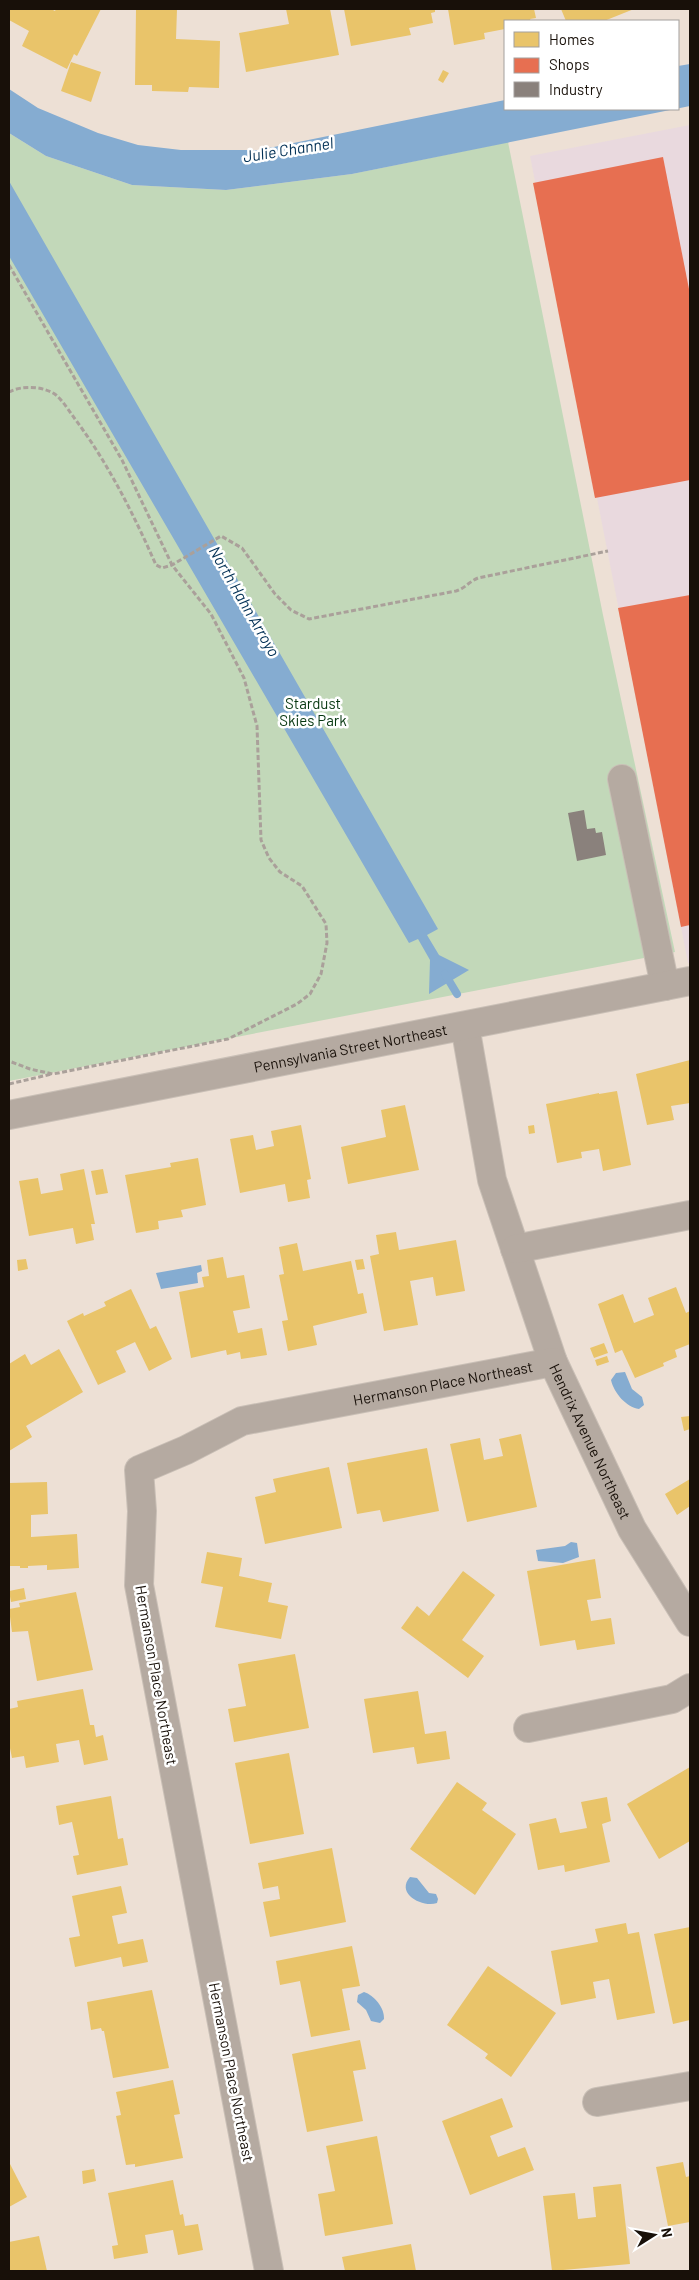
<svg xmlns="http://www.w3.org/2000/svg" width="699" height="2280" viewBox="0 0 699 2280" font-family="Barlow,sans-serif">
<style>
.commercial{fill:#e9d9de}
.green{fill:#c2d8b9}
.water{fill:#85acd1}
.homes{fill:#e9c46a}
.shops{fill:#e76f51}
.industry{fill:#8a817c}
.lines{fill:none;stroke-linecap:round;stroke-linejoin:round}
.stream{stroke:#85acd1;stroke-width:8}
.minor-casing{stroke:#c9bfb6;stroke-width:30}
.path{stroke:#aaa09a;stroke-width:3;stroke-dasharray:5 2.5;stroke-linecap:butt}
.minor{stroke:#b5aaa1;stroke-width:28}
.labels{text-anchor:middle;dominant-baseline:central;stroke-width:5;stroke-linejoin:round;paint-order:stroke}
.park-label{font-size:15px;fill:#05360f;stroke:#fff}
.street-label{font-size:15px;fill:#181009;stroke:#fff}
.water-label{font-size:16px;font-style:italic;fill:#002f54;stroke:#fff}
</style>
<rect width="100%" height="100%" fill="#ede0d5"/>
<path class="commercial" d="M690,125v838h-2l-158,-807z"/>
<path class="green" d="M9,133l37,23 86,29 94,5 126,-16 156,-32 95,473 72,337 -666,129z"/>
<g class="water">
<path d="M690,64v42l-338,68 -126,16 -94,-5 -86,-29 -37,-23v-44l29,19 60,25 40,12 43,5h78l246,-50v9h173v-43z"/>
<path d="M9,181l429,748 -11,6 12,20 30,15 -40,24 1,-34 -12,-21 -9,4 -400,-687z"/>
<path d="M201,1265l1,6 -5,2 1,10 -37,6 -5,-16z"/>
<path d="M625,1372l7,17 10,8 2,8 -5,4c-13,-2 -25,-16 -28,-29l5,-7z"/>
<path d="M571,1542l6,1 2,14 -16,6 -25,-2 -2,-11 29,-4z"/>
<path d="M410,1877l7,1 12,15 7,1 2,5 -1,4c-14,5 -42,-9 -27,-26z"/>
<path d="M364,1992c10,3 21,16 20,27l-4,4 -9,-2 -5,-11 -9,-8 1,-7z"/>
</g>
<g class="homes">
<path d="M9,9h42l4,2 1,-2h45l-24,47 -3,-2 -7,15 -45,-23 7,-15 -20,-11z"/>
<path d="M136,9h41l-1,30 44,2 -1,47 -30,-1 -1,5 -36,-1v-6h-17z"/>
<path d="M286,9h44l9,46 -93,17 -7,-39 50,-9z"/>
<path d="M344,9h91v3l-4,1 2,10 -24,5 2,7 -60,11z"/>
<path d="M448,9h86l2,9 -6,1 1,2h-26v8l-21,4 1,6 -31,6z"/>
<path d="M561,9h73l-30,12h-38z"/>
<path d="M71,62l30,10 -10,30 -30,-11z"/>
<path d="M443,70l6,3 -6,10 -5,-3z"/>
<path d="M690,1060v43l-19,3 3,14 -27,5 -11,-51z"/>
<path d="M617,1091l14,74 -28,6 -4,-22 -18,3 1,6 -25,5 -11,-59 53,-11v1z"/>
<path d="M405,1105l14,65 -71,14 -7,-37 45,-10 -5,-27z"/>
<path d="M301,1125l10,54 -4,1 3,18 -22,4 -3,-18 -45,9 -10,-54 23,-4 3,15 18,-4 -3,-15z"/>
<path d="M534,1125l1,8 -6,1 -1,-8z"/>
<path d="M198,1158l8,47 -25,5 2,7 -25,4 1,8 -23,4 -11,-58 46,-8 -1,-4z"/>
<path d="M84,1169l11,55h-4l3,16 -18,4 -3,-16 -44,8 -10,-55 19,-3 3,16 22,-4 -3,-16z"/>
<path d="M103,1169l5,24 -12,2 -5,-24z"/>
<path d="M396,1232l3,18 57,-10 9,51 -29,5 -3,-19 -23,4 8,44 -34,6 -14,-75 9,-2 -3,-19z"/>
<path d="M297,1243l6,28 48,-10 7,33 5,-1 4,20 -54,13 4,19 -29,6 -6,-30 6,-1 -9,-45 5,-1 -5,-27z"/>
<path d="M223,1257l4,21 17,-3 6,33 -17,3 5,22 24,-5 5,27 -26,4 -1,-7 -13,3 -1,-5 -35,8 -12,-66 25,-5 -2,-10 7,-1 -2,-16z"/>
<path d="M26,1259l2,10 -10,2 -1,-11z"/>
<path d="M363,1259l2,10 -8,1 -2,-10z"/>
<path d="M676,1287l10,26 4,-2v33l-15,6 2,7 -14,6 1,3 -29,12 -13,-28 -7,3 -17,-49 25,-10 11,29 20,-8 -6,-17z"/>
<path d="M131,1289l19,40 6,-3 16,33 -23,12 -14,-29 -19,9 10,21 -28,13 -31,-64 16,-8 1,3 22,-10 -2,-4z"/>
<path d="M604,1343l4,10 -14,5 -4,-10z"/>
<path d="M59,1349l24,43 -57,34 6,11 -23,14v-87l16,-10 6,11z"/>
<path d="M607,1356l2,6 -12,4 -2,-6z"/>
<path d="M690,1416v13l-6,2 -3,-14z"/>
<path d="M521,1434l16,73 -70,15 -17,-78 30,-6 4,22 19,-4 -4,-17z"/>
<path d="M427,1448l12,63 -56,11 -3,-12 -23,4 -10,-51z"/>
<path d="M329,1467l13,61 -77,16 -10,-47 21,-5 -3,-13z"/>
<path d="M690,1479v27l-13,9 -12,-21z"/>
<path d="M47,1482l1,32 -17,1v22l46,-3 2,34 -32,2v-5l-19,1v2h-8v-2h-11v-83z"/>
<path d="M207,1552l35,6 -3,18 33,7 -4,19 20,4 -7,33 -66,-12 8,-40 -22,-4z"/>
<path d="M595,1559l6,39 -14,2 4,21 20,-3 4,26 -38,6 -2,-10 -35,6 -13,-75z"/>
<path d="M463,1571l32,24 -33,45 22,16 -16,22 -67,-50 16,-22 12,10z"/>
<path d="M24,1588l2,11 -15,3 -2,-11z"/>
<path d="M76,1592l17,78 -56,11 -9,-50 -16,1 -3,-23 11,-2 -1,-4z"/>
<path d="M295,1654l14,74 -75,14 -6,-33 18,-3 -8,-42z"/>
<path d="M83,1689l7,36h4l2,12 7,-2 5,25 -24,5 -5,-25 -23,4 3,18 -33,6 -2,-12 -12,2 -3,-15v-34l9,-2 -1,-6z"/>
<path d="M418,1691l7,43 21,-3 4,28 -33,5 -3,-17 -41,6 -9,-54z"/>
<path d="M289,1753l15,81 -54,10 -15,-81z"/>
<path d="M690,1767v74l-31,18 -32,-55z"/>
<path d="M457,1782l30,21 -5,7 34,24 -41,61 -65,-46z"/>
<path d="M111,1796l7,43 5,-1 5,27 -51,10 -4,-19 6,-1 -7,-33 -13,3 -3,-19z"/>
<path d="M607,1797l4,24 -9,3 8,38 -45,10 -1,-7 -26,5 -9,-46 27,-6 4,15 27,-5 -6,-26z"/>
<path d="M332,1848l14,74 -76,15 -7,-35 17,-3 -2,-13 -15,3 -5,-26z"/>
<path d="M121,1886l6,27 -15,3 6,28 25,-5 5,23 -25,5 -2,-10 -46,10 -6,-29 11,-2 -8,-40z"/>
<path d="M626,1923l2,11 11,-2 16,81 -38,7 -8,-41 -16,3 3,16 -35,7 -10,-54 47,-9 -3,-13z"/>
<path d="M690,1927v93l-17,4 -19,-90z"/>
<path d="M352,1946l8,40 -18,3 8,41 -39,7 -11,-56 -20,4 -4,-24z"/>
<path d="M488,1966l68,47 -45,64 -26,-19 3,-4 -41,-29z"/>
<path d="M152,1990l17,78 -56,10 -9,-47h-2l-1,-3 -10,2 -4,-28z"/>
<path d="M360,2040l6,29 -13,2 10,50 -56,11 -15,-78z"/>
<path d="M173,2080l7,34 -6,1 9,43 -48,9v-3l-9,1 -10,-49 5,-1 -5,-23z"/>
<path d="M502,2098l11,29 -23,9 8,21 27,-10 9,23 -64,25 -28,-74z"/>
<path d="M377,2136l16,88 -68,12 -7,-42 17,-3 -9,-45z"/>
<path d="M9,2162l18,35 -18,10z"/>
<path d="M683,2162l3,15 4,-1v46l-22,4 -12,-59z"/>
<path d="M94,2169l2,12 -13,3 -1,-13z"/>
<path d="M173,2180l7,35 3,-1 2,12 13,-2 5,26 -25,5 -5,-25 -28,5 3,18 -34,6 -2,-13 6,-1 -10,-52z"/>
<path d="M621,2184l9,80 -78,7 -9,-75 32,-3 3,26 18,-2 -3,-30z"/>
<path d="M39,2236l8,35h-38v-29z"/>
<path d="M411,2244l5,27h-71l-3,-14z"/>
</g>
<g class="shops">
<path d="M663,157l27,137v186l-95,18 -62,-315z"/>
<path d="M690,595v330l-9,2 -63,-319z"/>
</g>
<path class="industry" d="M584,810l3,19 8,-1 1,5 6,-1 4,23 -29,6 -9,-48z"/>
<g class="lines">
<path class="stream" d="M445,974l12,20"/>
<defs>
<g id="minor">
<path d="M622,779l43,207"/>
<path id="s1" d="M465,1026l27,154 61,182 79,167 58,93"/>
<path id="s2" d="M9,1115l681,-134"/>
<path d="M515,1249l175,-34"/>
<path d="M528,1728l144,-29 18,-11"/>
<path d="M597,2102l93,-16"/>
<path id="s3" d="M269,2271l-130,-686 3,-74 -3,-41 47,-20 56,-29 311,-59"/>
</g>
</defs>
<use href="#minor" class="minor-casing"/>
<g class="path">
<path d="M9,265l113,195 50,105 39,49 33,64 13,48 4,114 8,18 11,14 22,14 24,38 1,19 -6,31 -11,20 -13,10 -69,35 -175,35 -23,-5 -21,-8"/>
<path d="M9,392c13,-7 35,-6 47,3 7,6 13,16 19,24 33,44 59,96 81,146l6,3 10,-3 49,-29 21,12 33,46 16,16 18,9 147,-28c8,-2 14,-10 22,-13l130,-27"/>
<path d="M9,1084l43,-10"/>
</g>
<use href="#minor" class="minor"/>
</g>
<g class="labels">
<g class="park-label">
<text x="313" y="703">Stardust<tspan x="313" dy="17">Skies Park</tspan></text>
</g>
<g class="street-label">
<text stroke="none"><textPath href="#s2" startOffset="348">Pennsylvania Street Northeast</textPath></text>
<text stroke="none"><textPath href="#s3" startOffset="1132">Hermanson Place Northeast</textPath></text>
<text stroke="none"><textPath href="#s1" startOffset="436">Hendrix Avenue Northeast</textPath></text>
<text transform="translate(157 1675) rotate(80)">Hermanson Place Northeast</text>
<text transform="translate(232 2072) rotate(79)">Hermanson Place Northeast</text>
</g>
<g class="water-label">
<text transform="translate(288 149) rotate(-9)">Julie Channel</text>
<text transform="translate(245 601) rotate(60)">North Hahn Arroyo</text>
</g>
</g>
<rect width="699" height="2280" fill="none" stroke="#181009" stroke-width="20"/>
<rect x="504" y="20" width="175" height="90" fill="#ffffff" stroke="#a39f9d"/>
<rect x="514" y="32" width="25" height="15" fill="#e9c46a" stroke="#a39f9d"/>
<text x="549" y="45" font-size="15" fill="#181009">Homes</text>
<rect x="514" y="58" width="25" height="15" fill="#e76f51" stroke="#a39f9d"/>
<text x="549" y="70" font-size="15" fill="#181009">Shops</text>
<rect x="514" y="82" width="25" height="15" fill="#8a817c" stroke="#a39f9d"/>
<text x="549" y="95" font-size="15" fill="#181009">Industry</text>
<g transform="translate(654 2235) rotate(79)" stroke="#ffffff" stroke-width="4" paint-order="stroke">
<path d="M0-4L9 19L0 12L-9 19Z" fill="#181009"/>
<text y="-8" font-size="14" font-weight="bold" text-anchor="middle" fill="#181009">N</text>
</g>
</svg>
